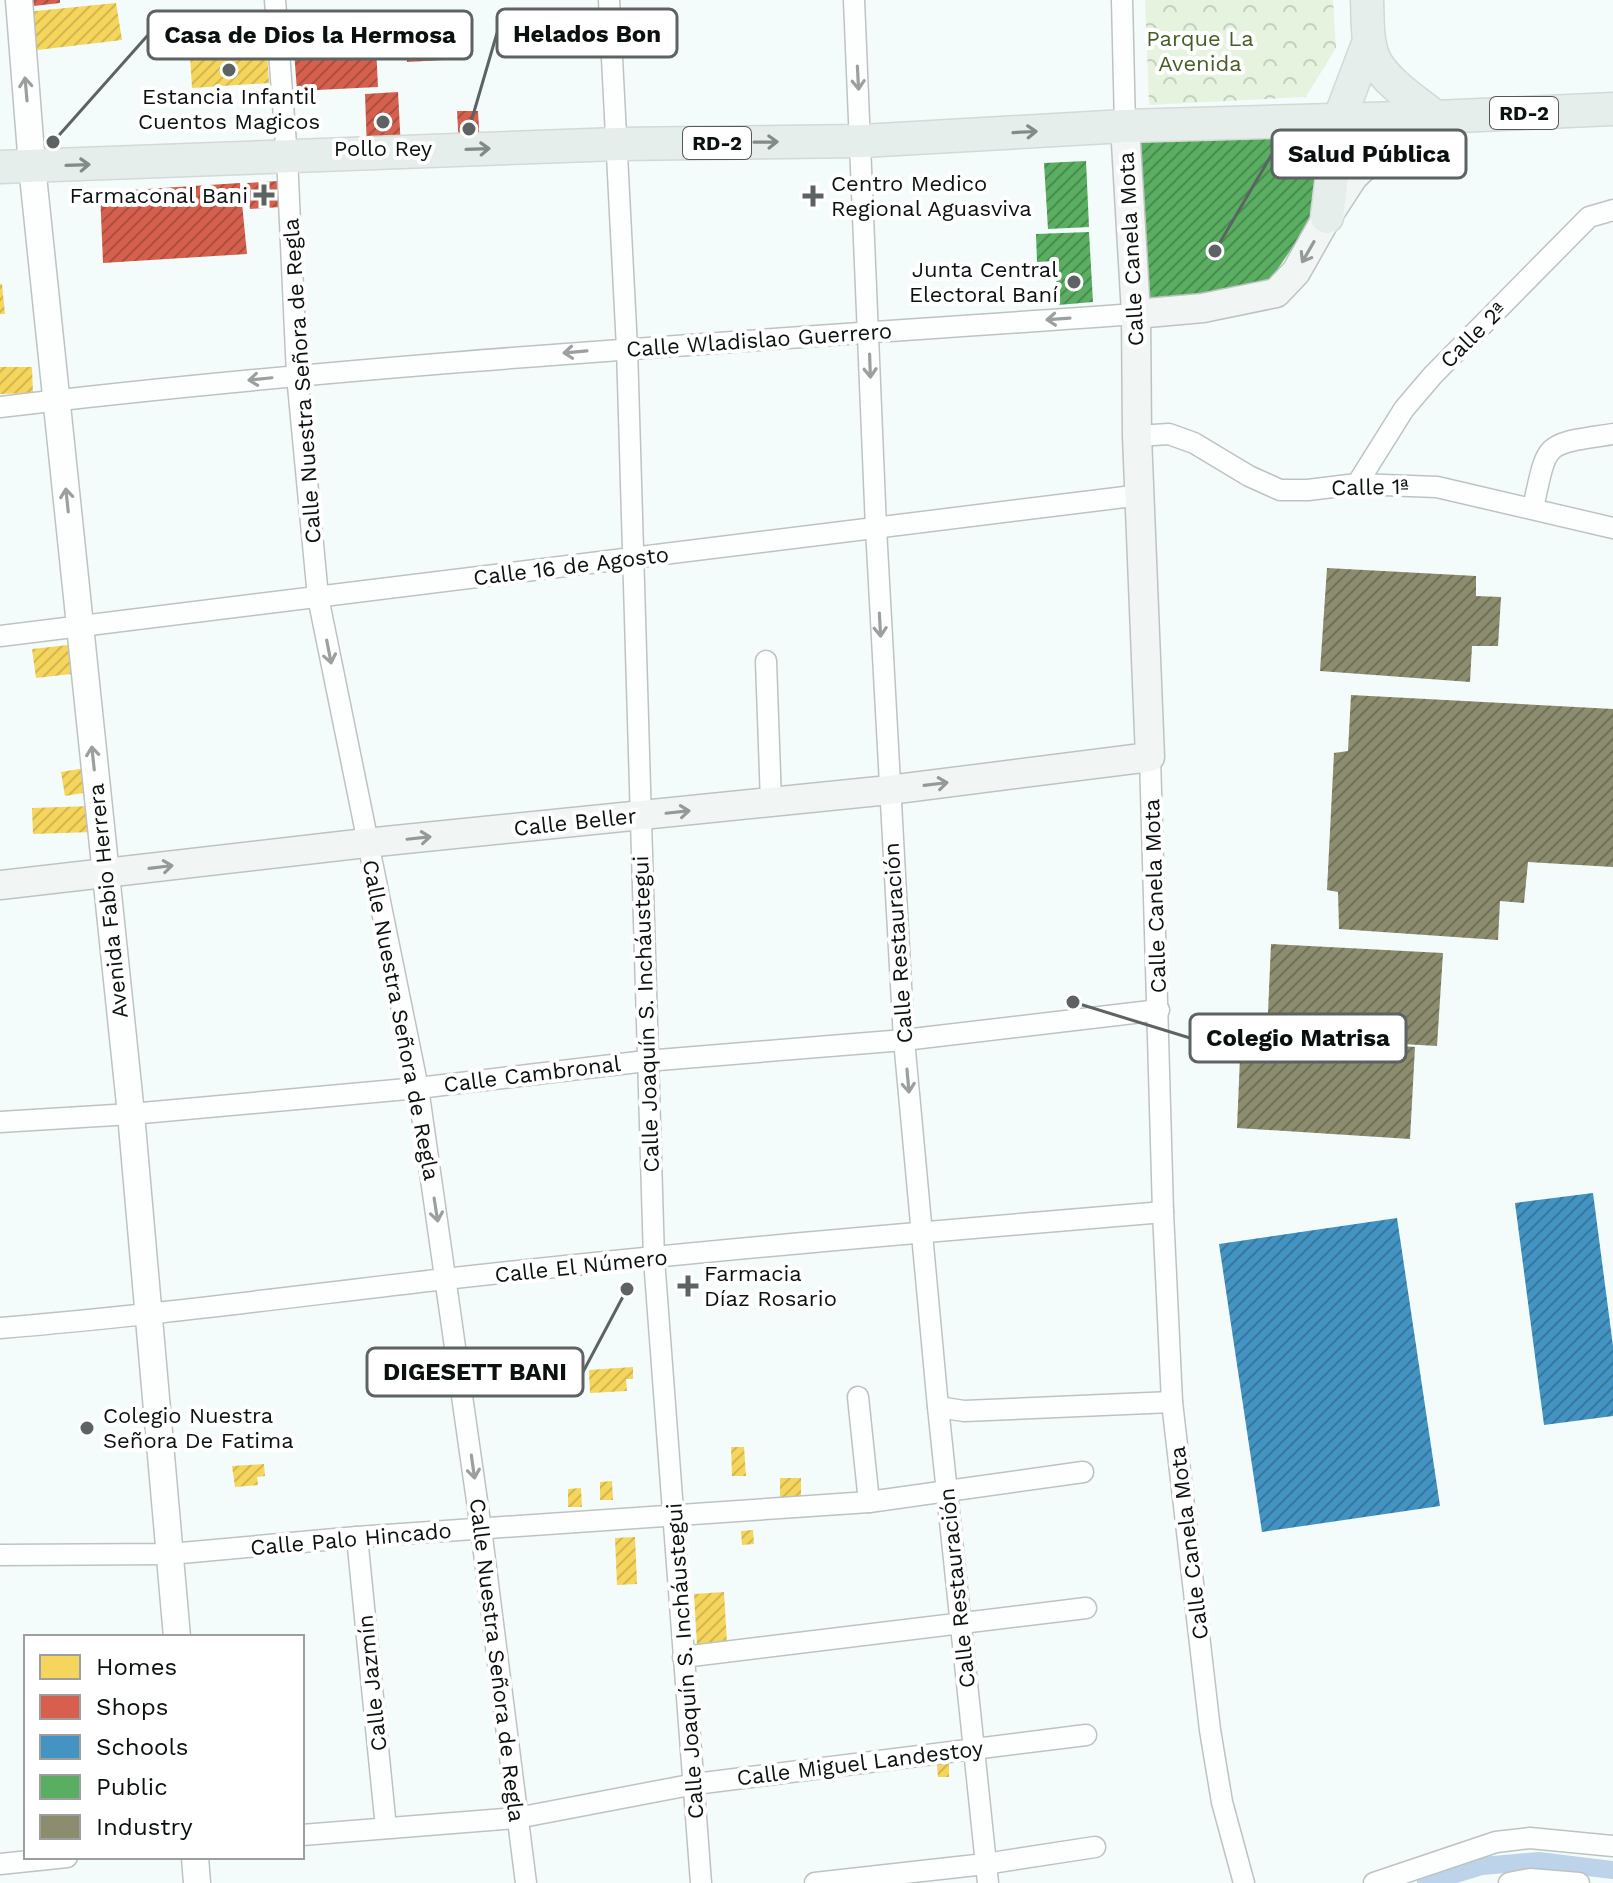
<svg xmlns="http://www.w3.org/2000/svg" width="1613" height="1883" viewBox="0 0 1613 1883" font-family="'Work Sans',sans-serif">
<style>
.park{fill:url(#park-crowns)}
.homes{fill:url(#homes-hatch)}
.shops{fill:url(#shops-hatch)}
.schools{fill:url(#schools-hatch)}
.public{fill:url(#public-hatch)}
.industry{fill:url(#industry-hatch)}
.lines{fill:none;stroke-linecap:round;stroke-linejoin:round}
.canal{stroke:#bcd3ea;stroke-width:18}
.minor-casing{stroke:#bdc3c2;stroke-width:23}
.tertiary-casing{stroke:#bdc3c2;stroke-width:29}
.secondary-casing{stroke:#bdc3c2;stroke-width:31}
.primary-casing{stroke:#d4d8d7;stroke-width:35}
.minor{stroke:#fdfffe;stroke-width:20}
.tertiary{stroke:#fdfffe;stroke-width:26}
.secondary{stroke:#f1f6f4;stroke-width:28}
.primary{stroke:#e5eeea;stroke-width:32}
.oneway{stroke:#9c9f9f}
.oneway2{stroke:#838a88}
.oneway3{stroke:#959a99}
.poi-dot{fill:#5d6362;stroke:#fff;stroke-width:3}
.labels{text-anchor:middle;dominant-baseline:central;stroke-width:8;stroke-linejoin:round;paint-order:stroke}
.shield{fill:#fff;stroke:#545858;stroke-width:2}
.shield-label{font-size:20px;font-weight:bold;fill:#0b1010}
.park-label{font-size:22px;fill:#465d25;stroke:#fff}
.poi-label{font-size:22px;fill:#0b1010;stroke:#fff;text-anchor:start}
.street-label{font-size:22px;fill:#0b1010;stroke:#fff}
.leader{fill:none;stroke:#5d6362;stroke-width:3}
.callout-dot{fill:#5d6362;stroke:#fff;stroke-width:3}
.callout{fill:#fff;stroke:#5d6362;stroke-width:3}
.callout-label{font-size:24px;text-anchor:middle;font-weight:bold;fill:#0b1010}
</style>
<defs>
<pattern id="park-crowns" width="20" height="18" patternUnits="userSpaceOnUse" patternTransform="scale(2)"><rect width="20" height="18" fill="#e6f4df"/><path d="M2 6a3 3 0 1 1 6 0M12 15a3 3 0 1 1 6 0" fill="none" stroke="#c4d0be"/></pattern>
<pattern id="homes-hatch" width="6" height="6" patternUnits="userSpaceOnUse" patternTransform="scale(2)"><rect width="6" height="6" fill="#f6d55c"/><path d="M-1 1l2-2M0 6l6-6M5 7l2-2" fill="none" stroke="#d2b64f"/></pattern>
<pattern id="shops-hatch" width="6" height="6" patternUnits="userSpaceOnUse" patternTransform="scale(2)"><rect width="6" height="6" fill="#d6604d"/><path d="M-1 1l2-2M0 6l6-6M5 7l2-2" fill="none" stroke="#ac4e3f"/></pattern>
<pattern id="schools-hatch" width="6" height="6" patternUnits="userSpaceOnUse" patternTransform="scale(2)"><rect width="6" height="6" fill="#4393c3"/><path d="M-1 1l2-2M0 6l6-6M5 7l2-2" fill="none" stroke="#36779d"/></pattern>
<pattern id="public-hatch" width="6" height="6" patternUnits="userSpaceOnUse" patternTransform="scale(2)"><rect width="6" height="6" fill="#5aae61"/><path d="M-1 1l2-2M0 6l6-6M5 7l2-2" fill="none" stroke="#498c4f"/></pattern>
<pattern id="industry-hatch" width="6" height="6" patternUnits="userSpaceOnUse" patternTransform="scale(2)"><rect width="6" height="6" fill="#8c8c6e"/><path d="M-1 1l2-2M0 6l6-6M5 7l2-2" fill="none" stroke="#717159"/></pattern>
</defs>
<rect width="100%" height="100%" fill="#f4fcfb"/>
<path class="park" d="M1145,0h188l3,48 -30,49 -157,8z"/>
<g class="homes">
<path d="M116,3l6,37 -93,11 -3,-39z"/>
<path d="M267,51l2,32 -77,5 -2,-32z"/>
<path d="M0,284h2l3,30h-5z"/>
<path d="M0,367h32l1,26 -33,1z"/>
<path d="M77,644l3,29 -44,5 -4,-29z"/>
<path d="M91,767l4,24 -30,5 -4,-24z"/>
<path d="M91,806l1,26 -59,2 -1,-26z"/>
<path d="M633,1367v12h-7l1,12 -37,2 -1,-23z"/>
<path d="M731,1447h13l2,29h-14z"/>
<path d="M264,1464l1,12 -8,1 1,8 -23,2 -3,-21z"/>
<path d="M780,1478h21v20l-21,1z"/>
<path d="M612,1481l1,19h-13v-18z"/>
<path d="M581,1488l1,19h-14v-18z"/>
<path d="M753,1530l1,14 -12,1 -1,-14z"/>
<path d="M635,1537l2,47 -20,1 -2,-47z"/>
<path d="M724,1592l3,51 -30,2 -3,-51z"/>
<path d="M936,1756l13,3v18h-11z"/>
</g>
<g class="shops">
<path d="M24,0h36v3l-35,4z"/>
<path d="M461,33l2,26 -56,3 -1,-26z"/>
<path d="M376,46l2,41 -81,4 -3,-40z"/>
<path d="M398,92l3,57 -34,1 -2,-56z"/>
<path d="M457,111h21l2,35 -21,1z"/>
<path d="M279,181l2,26 -31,2 -3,-26z"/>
<path d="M240,183l7,71 -144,9 -3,-71z"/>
</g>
<g class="schools">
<path d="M1593,1193l20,153v70l-69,9 -29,-222z"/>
<path d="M1397,1218l43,288 -178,26 -43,-288z"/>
</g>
<g class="public">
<path d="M1326,133l-12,83 -48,70 -123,15 -10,-164z"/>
<path d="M1086,161l3,66 -41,2 -4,-66z"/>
<path d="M1089,232l4,70 -35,3 -3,-44 -18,1 -1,-28z"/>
</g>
<g class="industry">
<path d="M1327,568l149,8v20l25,1 -3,49h-26l-2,36 -150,-11z"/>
<path d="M1351,695l262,14v158l-85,-5 -4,41 -24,-2 -2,39 -159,-11 -1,-37 -11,-2 7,-137 14,-2z"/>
<path d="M1271,944l172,9 -6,93 -136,-8 114,9 -5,92 -173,-11 4,-94 26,2z"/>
</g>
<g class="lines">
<path class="canal" d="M1426,1883l56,-17 57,-5 74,9"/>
<defs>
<g id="minor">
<path d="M275,0l12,157 10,218 21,222 100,491 63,441 45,354"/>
<path d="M609,0l18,348 27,911 47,624"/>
<path d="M854,0l22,528 28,512 34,367 50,476"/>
<path d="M1122,0l3,126"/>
<path d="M0,407c377,-45 757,-66 1136,-93"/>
<path d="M1137,436l32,-2 25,9 55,33 31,14h28l49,-6 80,3 176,41"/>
<path d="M1357,484l47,-75 29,-34 156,-158 24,-7"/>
<path d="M1533,508c15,-69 10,-63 80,-74"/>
<path d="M0,636l1141,-141"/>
<path d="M766,661l5,141"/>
<path d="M1150,757l13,455 9,190 38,328 12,72 22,81"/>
<path d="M0,1122l131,-8 287,-26 228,-27 258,-21 255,-30"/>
<path d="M0,1328c149,-12 297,-32 445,-49 239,-27 479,-47 718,-67"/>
<path d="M858,1397l11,105"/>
<path d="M938,1407l26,4 208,-9"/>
<path d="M357,1537l29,291"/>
<path d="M0,1555l170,-1 187,-17 512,-35 214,-30"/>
<path d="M683,1657l403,-49"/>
<path d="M302,1835l215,-17 178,-34 391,-49"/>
<path d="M0,1864l67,-7"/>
<path d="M815,1883l170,-19 110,-17"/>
<path d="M1374,1883l122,-41 34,-4 83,8"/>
<path d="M1509,1883l21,-4 49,4"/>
</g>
<g id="tertiary">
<path d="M19,0l13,166 99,948 46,523"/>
<path d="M195,1857l2,26"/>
</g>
<g id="secondary">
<path d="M1136,314l67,-6 73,-15 20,-21 31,-55 26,-40 45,-43 32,-15"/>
<path d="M0,885l366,-42 523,-53 261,-33 -13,-321 -1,-122 -11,-188"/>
</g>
<g id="primary">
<path d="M1367,0c1,20 -1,46 10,64 13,21 39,37 58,53"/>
<path d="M0,167l618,-23 244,-3 263,-15 310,-9 178,-8"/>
<path d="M1327,217l12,-97 30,-79"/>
</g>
</defs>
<use href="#minor" class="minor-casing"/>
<use href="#tertiary" class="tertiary-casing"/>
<use href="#secondary" class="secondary-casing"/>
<use href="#primary" class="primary-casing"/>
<use href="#minor" class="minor"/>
<use href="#tertiary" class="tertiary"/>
<use href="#secondary" class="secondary"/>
<use href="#primary" class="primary"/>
</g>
<defs><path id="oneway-shaft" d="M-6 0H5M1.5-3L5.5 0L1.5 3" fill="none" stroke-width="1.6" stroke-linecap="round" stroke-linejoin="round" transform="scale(2)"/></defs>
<g class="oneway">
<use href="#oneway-shaft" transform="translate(858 78) rotate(87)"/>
<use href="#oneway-shaft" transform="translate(26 89) rotate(-95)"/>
<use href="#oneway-shaft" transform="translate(1058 319) rotate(176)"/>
<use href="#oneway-shaft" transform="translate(575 352) rotate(175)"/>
<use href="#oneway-shaft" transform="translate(870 366) rotate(88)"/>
<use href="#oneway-shaft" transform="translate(260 379) rotate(174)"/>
<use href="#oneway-shaft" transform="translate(67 500) rotate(-96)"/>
<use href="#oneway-shaft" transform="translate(880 625) rotate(87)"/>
<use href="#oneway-shaft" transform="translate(329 652) rotate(79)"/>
<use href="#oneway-shaft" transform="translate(93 758) rotate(-96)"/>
<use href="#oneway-shaft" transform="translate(908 1081) rotate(85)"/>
<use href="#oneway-shaft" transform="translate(436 1210) rotate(81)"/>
<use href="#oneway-shaft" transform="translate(473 1467) rotate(82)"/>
</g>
<g class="oneway2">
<use href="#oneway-shaft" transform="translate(1025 132) rotate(-3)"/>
<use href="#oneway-shaft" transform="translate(766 142) rotate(-1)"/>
<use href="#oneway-shaft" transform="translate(478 149) rotate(-2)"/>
<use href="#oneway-shaft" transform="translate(78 165) rotate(-2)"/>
</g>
<g class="oneway3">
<use href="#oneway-shaft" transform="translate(1308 252) rotate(120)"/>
<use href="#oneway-shaft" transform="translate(936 784) rotate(-7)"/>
<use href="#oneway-shaft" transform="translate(678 812) rotate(-6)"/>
<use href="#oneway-shaft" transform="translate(419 838) rotate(-6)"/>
<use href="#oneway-shaft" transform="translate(161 867) rotate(-7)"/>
</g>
<g class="poi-dot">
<circle cx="229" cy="70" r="8"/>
<circle cx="383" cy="122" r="8"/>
<path d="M260 183h8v8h8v8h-8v8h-8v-8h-8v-8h8z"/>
<path d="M809 184h8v8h8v8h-8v8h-8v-8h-8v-8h8z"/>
<circle cx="1074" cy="282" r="8"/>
<path d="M684 1274h8v8h8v8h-8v8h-8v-8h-8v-8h8z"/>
<circle cx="87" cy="1428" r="8"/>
</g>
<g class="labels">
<g class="shield">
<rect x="1490" y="97" width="68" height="32" rx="6"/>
<rect x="683" y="127" width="68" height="32" rx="6"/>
</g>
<g class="shield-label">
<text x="1524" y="113">RD-2</text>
<text x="717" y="143">RD-2</text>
</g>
<g class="park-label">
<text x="1200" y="38">Parque La<tspan x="1200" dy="25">Avenida</tspan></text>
</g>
<g class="poi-label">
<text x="229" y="96" text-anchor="middle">Estancia Infantil<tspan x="229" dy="25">Cuentos Magicos</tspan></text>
<text x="383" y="148" text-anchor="middle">Pollo Rey</text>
<text x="831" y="183">Centro Medico<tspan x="831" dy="25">Regional Aguasviva</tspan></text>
<text x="248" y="195" text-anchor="end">Farmaconal Bani</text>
<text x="1058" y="269" text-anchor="end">Junta Central<tspan x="1058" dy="25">Electoral Baní</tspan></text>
<text x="704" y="1273">Farmacia<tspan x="704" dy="25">Díaz Rosario</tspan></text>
<text x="103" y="1415">Colegio Nuestra<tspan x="103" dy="25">Señora De Fatima</tspan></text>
</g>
<g class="street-label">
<text transform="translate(1131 249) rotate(-93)">Calle Canela Mota</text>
<text transform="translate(1473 335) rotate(-45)">Calle 2ª</text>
<text transform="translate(759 340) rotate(-4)">Calle Wladislao Guerrero</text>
<text transform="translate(302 381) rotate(-94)">Calle Nuestra Señora de Regla</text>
<text transform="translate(1370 487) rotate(-1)">Calle 1ª</text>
<text transform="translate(571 566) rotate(-7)">Calle 16 de Agosto</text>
<text transform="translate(575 822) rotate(-6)">Calle Beller</text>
<text transform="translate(1155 896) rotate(-92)">Calle Canela Mota</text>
<text transform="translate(108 901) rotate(-96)">Avenida Fabio Herrera</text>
<text transform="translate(898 943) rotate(-94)">Calle Restauración</text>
<text transform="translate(646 1014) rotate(-92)">Calle Joaquín S. Incháustegui</text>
<text transform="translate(401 1020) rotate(79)">Calle Nuestra Señora de Regla</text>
<text transform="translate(532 1074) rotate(-7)">Calle Cambronal</text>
<text transform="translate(581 1266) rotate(-6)">Calle El Número</text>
<text transform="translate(351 1539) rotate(-5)">Calle Palo Hincado</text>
<text transform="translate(1189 1543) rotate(-97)">Calle Canela Mota</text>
<text transform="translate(957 1588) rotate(-96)">Calle Restauración</text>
<text transform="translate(497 1660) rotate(83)">Calle Nuestra Señora de Regla</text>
<text transform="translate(685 1661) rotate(-94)">Calle Joaquín S. Incháustegui</text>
<text transform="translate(372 1683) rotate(-96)">Calle Jazmín</text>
<text transform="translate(860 1763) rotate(-7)">Calle Miguel Landestoy</text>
</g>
</g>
<path class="leader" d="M469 129L497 33M53 142L148 35M1215 251L1272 154M1073 1002L1190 1038M627 1289L583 1372"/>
<g class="callout-dot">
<circle cx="469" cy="129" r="8"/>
<circle cx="53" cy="142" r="8"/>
<circle cx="1215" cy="251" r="8"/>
<circle cx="1073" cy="1002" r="8"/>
<circle cx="627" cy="1289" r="8"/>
</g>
<g class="callout">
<rect x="497" y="9" width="180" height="48" rx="8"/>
<rect x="148" y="11" width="324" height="48" rx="8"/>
<rect x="1272" y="130" width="194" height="48" rx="8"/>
<rect x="1190" y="1014" width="216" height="48" rx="8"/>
<rect x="367" y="1348" width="216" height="48" rx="8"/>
</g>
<g class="callout-label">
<text x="587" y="42">Helados Bon</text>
<text x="310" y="43">Casa de Dios la Hermosa</text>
<text x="1369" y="162">Salud Pública</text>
<text x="1298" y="1046">Colegio Matrisa</text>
<text x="475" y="1380">DIGESETT BANI</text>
</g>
<rect x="24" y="1635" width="280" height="224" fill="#ffffff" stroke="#9d9f9f" stroke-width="2"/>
<rect x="40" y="1655" width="40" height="24" fill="#f6d55c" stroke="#9d9f9f" stroke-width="2"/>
<text x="96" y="1675" font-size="24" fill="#0b1010">Homes</text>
<rect x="40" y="1695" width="40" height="24" fill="#d6604d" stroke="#9d9f9f" stroke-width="2"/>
<text x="96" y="1715" font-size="24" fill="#0b1010">Shops</text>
<rect x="40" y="1735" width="40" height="24" fill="#4393c3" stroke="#9d9f9f" stroke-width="2"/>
<text x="96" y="1755" font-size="24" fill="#0b1010">Schools</text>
<rect x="40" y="1775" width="40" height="24" fill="#5aae61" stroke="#9d9f9f" stroke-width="2"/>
<text x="96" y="1795" font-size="24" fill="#0b1010">Public</text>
<rect x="40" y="1815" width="40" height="24" fill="#8c8c6e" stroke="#9d9f9f" stroke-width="2"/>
<text x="96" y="1835" font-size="24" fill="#0b1010">Industry</text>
</svg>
